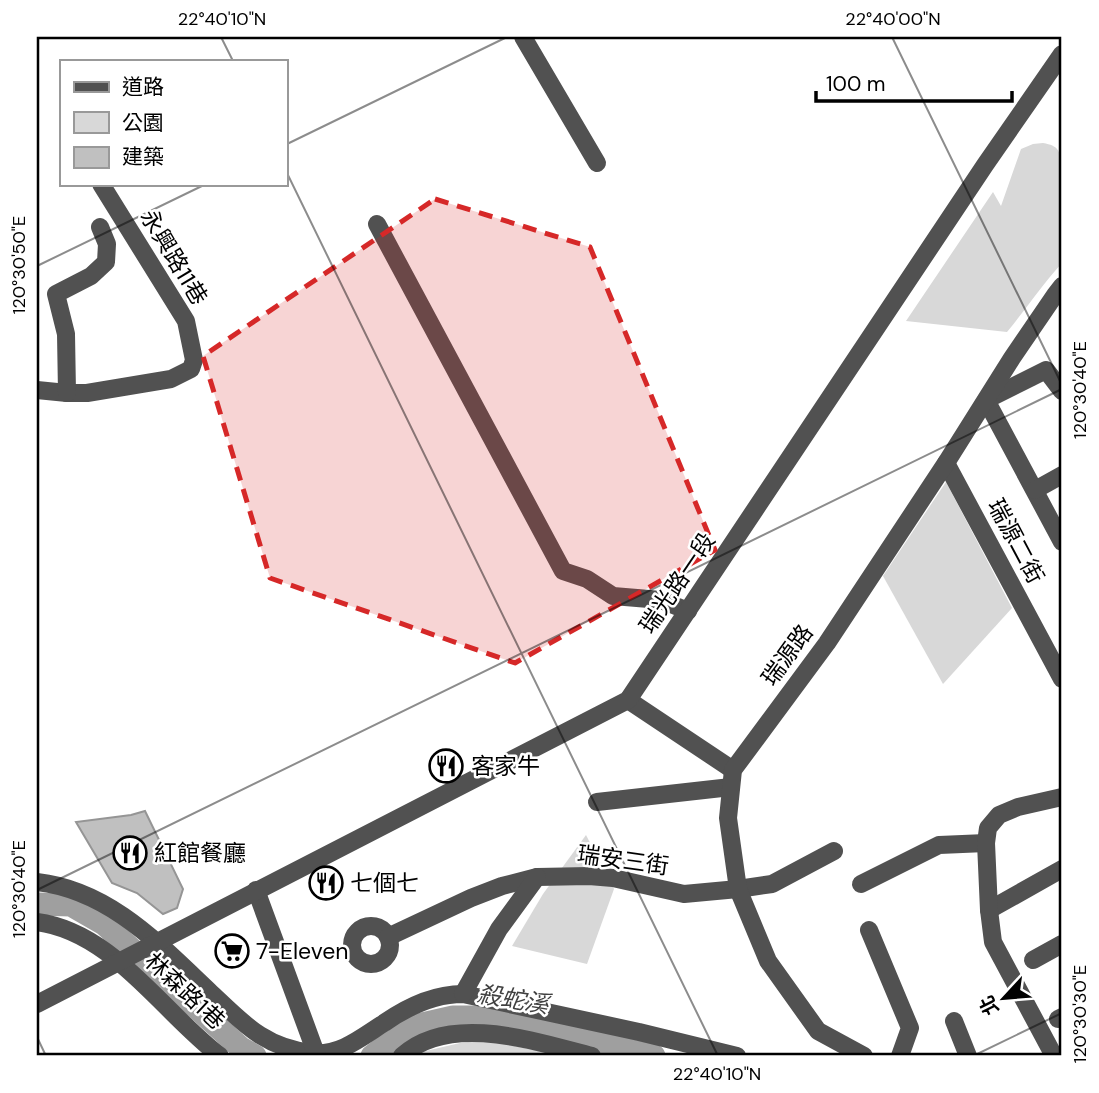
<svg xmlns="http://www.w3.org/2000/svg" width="1099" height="1093" viewBox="0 0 1099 1093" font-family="'DM Sans','Noto Sans TC',sans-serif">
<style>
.green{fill:#d8d8d8}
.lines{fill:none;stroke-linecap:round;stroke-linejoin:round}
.river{stroke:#9f9f9f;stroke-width:23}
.building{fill:#c0c0c0;stroke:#959595;stroke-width:2}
.minor{stroke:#515151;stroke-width:18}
.marked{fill:#d62828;fill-opacity:0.2;stroke:#d62828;stroke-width:5;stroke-dasharray:14 9;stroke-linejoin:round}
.ticks{fill:none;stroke:#000;stroke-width:2;stroke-opacity:0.45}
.labels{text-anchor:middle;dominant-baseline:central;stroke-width:5;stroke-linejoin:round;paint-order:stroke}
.street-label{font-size:23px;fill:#000;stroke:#fff}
.poi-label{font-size:23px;fill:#000;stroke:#fff;text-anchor:start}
.water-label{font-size:24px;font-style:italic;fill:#404040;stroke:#fff}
.neatline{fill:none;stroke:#000;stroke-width:2.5}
.ticks-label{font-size:18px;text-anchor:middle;fill:#000}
</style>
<rect width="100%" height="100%" fill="#fff"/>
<g class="green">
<path d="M1043,143c16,3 16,7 19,21v99c-20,22 -36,46 -55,69l-101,-11 87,-129 8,14 20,-57 12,-5z"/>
<path d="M946,482l66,126 -69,76 -60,-108z"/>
<path d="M586,835l28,54 -27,75 -75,-18 31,-52z"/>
<path d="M485,1040l79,16h-151l4,-3 43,-10z"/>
</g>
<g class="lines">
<g class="river">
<path d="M37,904l34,1 33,19 137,124 14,8"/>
<path d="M372,1056l37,-29 44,-10h39l162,39"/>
</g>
</g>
<path class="building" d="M145,811l38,78 -6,19 -14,6 -26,-21 -25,-10 -36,-61 55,-7z"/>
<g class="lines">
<g class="minor">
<path d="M523,37l74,126"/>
<path d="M377,224l186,347 24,8 26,17 48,4 27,11"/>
<path d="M37,390l30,3h20l84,-14 20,-10 3,-9 -8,-39 -85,-137"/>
<path d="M1062,391l-16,-21 -60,30 76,142"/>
<path d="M67,393l-1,-59 -10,-40 35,-18 15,-14 1,-18 -7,-17"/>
<path d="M946,463l116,216"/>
<path d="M1035,490l27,-15"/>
<path d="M628,700l105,70"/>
<path d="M597,802l134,-15"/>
<path d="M37,882c72,8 122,62 172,109 33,31 55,57 103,62 28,3 50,-16 72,-30 23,-16 50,-29 79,-29l176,38 98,24"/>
<path d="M861,884l78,-39 47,-2"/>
<path d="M256,890l61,166"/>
<path d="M989,910l73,-41"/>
<path d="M37,922c76,10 125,90 183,134"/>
<circle cx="371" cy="945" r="19"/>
<path d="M869,930l41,98 -10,28"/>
<path d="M388,937l83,-39 31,-12 35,-9 52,-1 24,2 71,16 54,-5 34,-5 62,-33"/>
<path d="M1033,960l29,-16"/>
<path d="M463,994l36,-65 38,-52"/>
<path d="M37,1004l591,-304 357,-535 77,-111"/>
<path d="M1058,1019l4,-2"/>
<path d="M954,1021l14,35"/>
<path d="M402,1056c48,-44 135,-14 190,0"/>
<path d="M864,1056l-46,-25 -50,-70 -30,-72 -10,-71 5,-48 94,-127 119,-180 66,-105 43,-63 7,-9"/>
<path d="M1054,1056l-61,-114 -4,-32 -3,-67 2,-15 11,-13 19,-8 44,-10"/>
</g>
</g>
<path class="marked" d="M435,199l155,48 125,303 -200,113 -245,-85 -67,-222z"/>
<path class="ticks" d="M221,37l12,24M892,37l170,348M285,145l222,-108M285,169l433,887M37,266l169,-82M37,890l1025,-501M37,1037l9,19M973,1056l89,-43"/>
<defs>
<symbol id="restaurant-ring" viewBox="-11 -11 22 22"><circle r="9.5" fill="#fff" stroke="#000" stroke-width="1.5"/><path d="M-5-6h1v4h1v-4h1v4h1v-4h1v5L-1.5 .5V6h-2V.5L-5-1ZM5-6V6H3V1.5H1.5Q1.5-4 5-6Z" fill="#000"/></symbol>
<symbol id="supermarket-ring" viewBox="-11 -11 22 22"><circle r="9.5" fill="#fff" stroke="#000" stroke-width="1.5"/><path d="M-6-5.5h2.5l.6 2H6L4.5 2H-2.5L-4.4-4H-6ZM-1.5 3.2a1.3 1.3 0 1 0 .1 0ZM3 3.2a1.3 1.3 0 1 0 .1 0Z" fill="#000"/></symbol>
</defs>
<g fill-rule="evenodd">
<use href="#restaurant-ring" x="427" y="747" width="38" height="38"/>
<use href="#restaurant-ring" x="111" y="834" width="38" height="38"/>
<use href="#restaurant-ring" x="307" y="864" width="38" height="38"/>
<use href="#supermarket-ring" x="213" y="932" width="38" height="38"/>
</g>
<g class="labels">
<g class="street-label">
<text transform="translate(174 257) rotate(59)">永興路11巷</text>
<text transform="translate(1016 541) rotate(62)">瑞源二街</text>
<text transform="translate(677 583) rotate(-56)">瑞光路一段</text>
<text transform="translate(787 655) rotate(-54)">瑞源路</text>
<text transform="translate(623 860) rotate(8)">瑞安三街</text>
<text transform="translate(185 991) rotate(43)">林森路1巷</text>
</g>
<g class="poi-label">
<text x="471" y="766">客家牛</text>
<text x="154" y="853">紅館餐廳</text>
<text x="350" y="883">七個七</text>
<text x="256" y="951">7-Eleven</text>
</g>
<g class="water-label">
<text transform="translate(513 999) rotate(9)">殺蛇溪</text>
</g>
</g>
<rect width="1099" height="1093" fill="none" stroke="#ffffff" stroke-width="77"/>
<rect x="60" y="60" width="228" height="126" fill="#ffffff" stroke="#999999" stroke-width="2"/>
<rect x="74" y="82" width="35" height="10" fill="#515151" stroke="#999999" stroke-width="2"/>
<text x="122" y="94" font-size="21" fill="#000000">道路</text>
<rect x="74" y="112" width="35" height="21" fill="#d8d8d8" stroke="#999999" stroke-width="2"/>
<text x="122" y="130" font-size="21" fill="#000000">公園</text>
<rect x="74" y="147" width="35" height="21" fill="#c0c0c0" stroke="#999999" stroke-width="2"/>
<text x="122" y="164" font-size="21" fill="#000000">建築</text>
<g transform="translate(1004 998) rotate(244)" stroke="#ffffff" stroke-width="5" paint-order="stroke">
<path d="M0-5L12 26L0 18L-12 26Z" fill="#000000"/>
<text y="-10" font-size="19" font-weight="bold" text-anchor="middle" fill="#000000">北</text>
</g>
<path d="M816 91v10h196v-10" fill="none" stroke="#000000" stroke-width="3.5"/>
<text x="826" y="91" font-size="21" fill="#000000" stroke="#ffffff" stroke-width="5" paint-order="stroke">100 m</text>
<rect x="38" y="38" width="1022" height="1016" class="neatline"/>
<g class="ticks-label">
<text x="222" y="25">22°40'10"N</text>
<text x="893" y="25">22°40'00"N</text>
<text transform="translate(19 265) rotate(-90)" y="6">120°30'50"E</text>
<text transform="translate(1080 390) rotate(-90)" y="6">120°30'40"E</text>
<text transform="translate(19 889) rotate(-90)" y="6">120°30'40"E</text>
<text transform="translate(1080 1014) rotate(-90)" y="6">120°30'30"E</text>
<text x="717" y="1080">22°40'10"N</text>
</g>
</svg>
